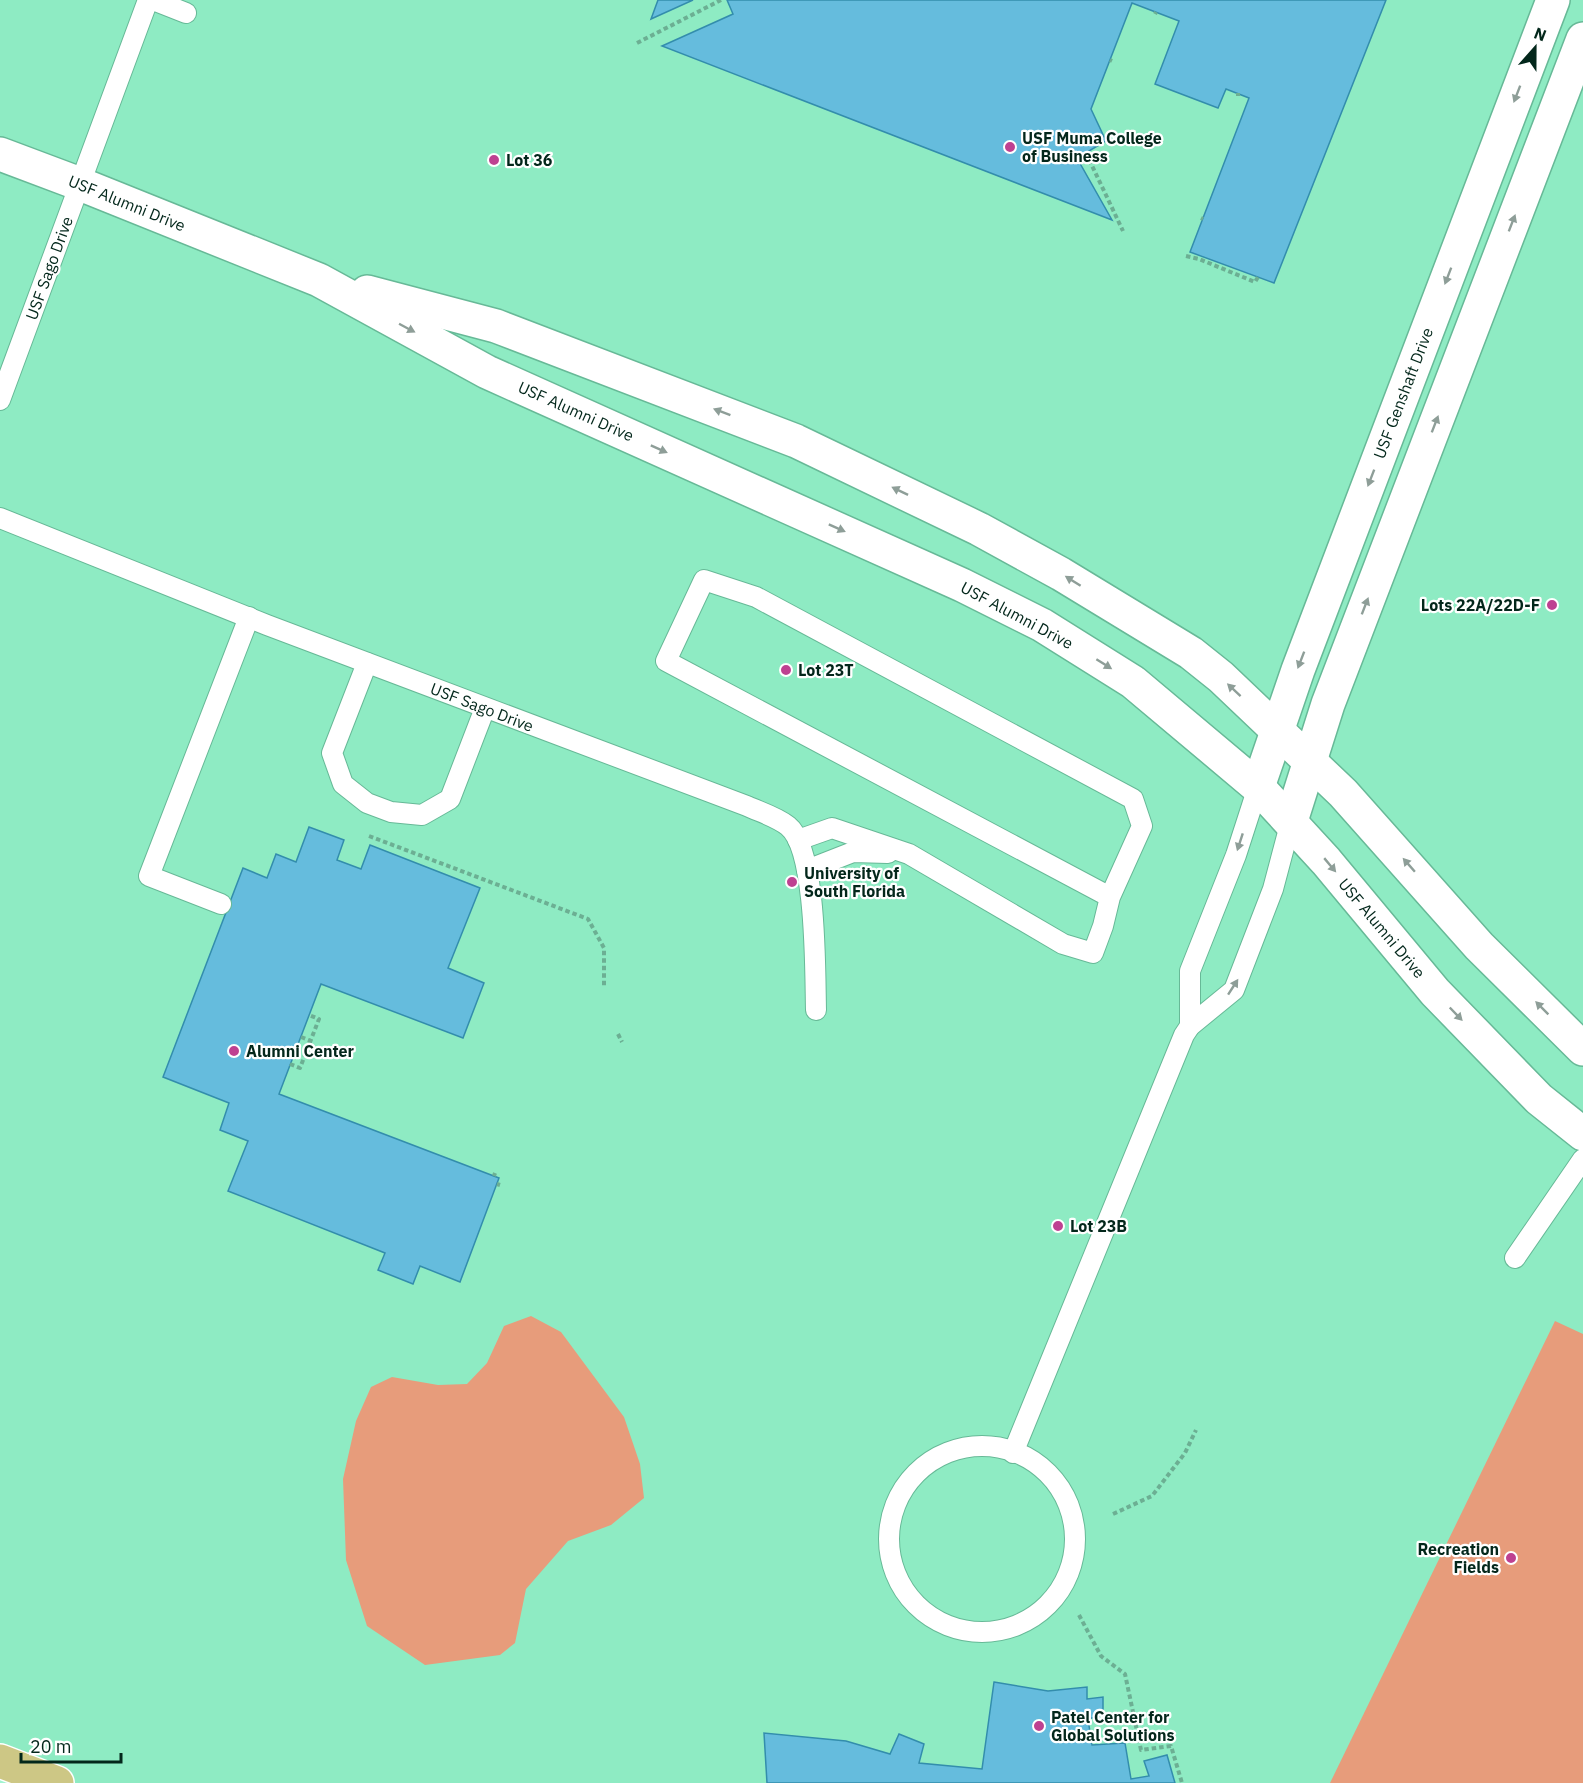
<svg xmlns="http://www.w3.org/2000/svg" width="1583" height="1783" viewBox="0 0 1583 1783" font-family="'IBM Plex Sans',sans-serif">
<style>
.built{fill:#8eebc3}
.green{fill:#e79c7b}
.building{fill:#65bcdd;stroke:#338dac;stroke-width:1.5}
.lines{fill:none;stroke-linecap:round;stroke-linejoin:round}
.service-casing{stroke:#67b997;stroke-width:22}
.minor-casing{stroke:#67b997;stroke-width:36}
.tertiary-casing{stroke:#67b997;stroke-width:36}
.primary-casing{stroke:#fff;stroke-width:36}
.path{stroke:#6caf93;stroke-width:4;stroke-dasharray:4.5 3;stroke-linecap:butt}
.service{stroke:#fff;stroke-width:20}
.minor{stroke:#fff;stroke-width:33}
.tertiary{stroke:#fff;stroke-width:33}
.primary{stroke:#cdc785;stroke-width:33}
.oneway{fill:#8e9e98}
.poi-dot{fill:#be4191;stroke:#fff;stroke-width:2}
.labels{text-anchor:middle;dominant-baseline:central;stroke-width:4.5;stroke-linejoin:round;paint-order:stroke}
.poi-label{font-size:16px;font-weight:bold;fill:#03271b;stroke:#fff;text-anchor:start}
.street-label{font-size:16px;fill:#03271b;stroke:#fff}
</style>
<rect width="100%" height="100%" fill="#a1f4d0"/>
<path class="built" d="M0,0h1583v1783h-1535l-48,-19z"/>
<g class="green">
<path d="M531,1316l30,16 63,85 16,47 4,34 -33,27 -43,16 -42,48 -11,54 -15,12 -75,10 -58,-39 -21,-66 -3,-81 13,-58 15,-34 21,-10 46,8 29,-1 20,-21 17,-37z"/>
<path d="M1555,1321l28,13v449h-253z"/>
</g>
<g class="building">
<path d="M658,0h35l-42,19z"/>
<path d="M727,0h659l-112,283 -84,-31 59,-154 -23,-9 -8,19 -63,-24 24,-63 -47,-18 -41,106 15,32 -29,17 35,62 -450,-174 71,-32z"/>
<path d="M309,827l35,13 -7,20 24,9 9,-24 110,43 -32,80 36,15 -21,55 -142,-54 -42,110 220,84 -39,104 -40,-16 -7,18 -35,-14 7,-17 -157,-62 20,-50 -28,-11 9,-27 -66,-26 80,-209 24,10 9,-24 20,8z"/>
<path d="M994,1682l54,9 39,-4v12l16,-2v18l-15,4 4,26 33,-2 6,36 18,-3 -5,-15 23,-6 8,28h-408l-3,-50 82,8 44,13 9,-20 25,10 -5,19 63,6z"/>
</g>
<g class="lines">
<defs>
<g id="service">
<path d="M153,0l33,13"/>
<path d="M0,400l148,-400"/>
<path d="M0,518l267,107 480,181c13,6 30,11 41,20 29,23 27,147 28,184"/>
<path d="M367,663l-35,90 11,31 24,19 24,9 31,3 28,-16 35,-91"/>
<path d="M798,840l34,-12 77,26 154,90 30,9 10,-27 7,-29 32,-71 -9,-27 -377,-202 -52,-17 -38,81 444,236"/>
<path d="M807,870l46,-18 35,1"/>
<path d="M221,904l-72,-28 100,-259"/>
<path d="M1190,1026v-55l46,-116 22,-68"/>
<path d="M1515,1258l68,-99"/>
<circle cx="982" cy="1539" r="93"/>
<path d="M1013,1453l171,-418 6,-9 44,-36 39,-101 18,-68"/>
</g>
<g id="minor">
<path d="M1258,787l40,-117 255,-670"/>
<path d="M1291,821l37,-117 255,-665"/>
</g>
<g id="tertiary">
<path d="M0,154l80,30 239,96 168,92 475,213 80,40 91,57 125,105 68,74 109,131 104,107 44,35"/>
<path d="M367,292l129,34 300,115 183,88 82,45 130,79 30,24 122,116 136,153 104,103"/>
</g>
<path id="primary" d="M0,1761l57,22"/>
</defs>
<use href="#service" class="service-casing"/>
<use href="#minor" class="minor-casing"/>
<use href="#tertiary" class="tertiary-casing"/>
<use href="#primary" class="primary-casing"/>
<g class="path">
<path d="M1155,14l1,-2"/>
<path d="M637,43l84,-43"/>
<path d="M1110,60l2,1"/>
<path d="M1238,96v-3"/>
<path d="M1086,153l37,78"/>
<path d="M1201,218l2,1"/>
<path d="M1186,256l13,3 56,23 3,-5"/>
<path d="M369,836l219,83 16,29v40"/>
<path d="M618,1034l4,8"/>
<path d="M301,1037l10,4"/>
<path d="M290,1064l10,4 19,-49 -10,-4"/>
<path d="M494,1176l1,-3"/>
<path d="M497,1184l3,1"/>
<path d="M1113,1514l39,-18 33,-43 11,-23"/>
<path d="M1079,1615l22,41 24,18 16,76 30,-4 11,37"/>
</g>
<use href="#service" class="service"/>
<use href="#minor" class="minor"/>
<use href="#tertiary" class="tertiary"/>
<use href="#primary" class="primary"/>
</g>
<defs><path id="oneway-solid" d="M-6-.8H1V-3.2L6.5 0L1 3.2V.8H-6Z" transform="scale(1.5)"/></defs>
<g class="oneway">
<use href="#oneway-solid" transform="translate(1517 94) rotate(111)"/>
<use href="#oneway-solid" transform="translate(1512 223) rotate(-69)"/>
<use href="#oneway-solid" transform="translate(1448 276) rotate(111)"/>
<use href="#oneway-solid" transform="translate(407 328) rotate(28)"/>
<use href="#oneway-solid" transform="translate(722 412) rotate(-159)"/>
<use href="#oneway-solid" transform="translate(1435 424) rotate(-69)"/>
<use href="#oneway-solid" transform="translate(659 449) rotate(24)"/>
<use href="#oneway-solid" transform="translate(1371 478) rotate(111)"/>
<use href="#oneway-solid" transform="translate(900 491) rotate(-154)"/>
<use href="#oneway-solid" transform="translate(837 528) rotate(24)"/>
<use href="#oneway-solid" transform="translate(1073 581) rotate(-148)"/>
<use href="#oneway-solid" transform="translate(1365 606) rotate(-69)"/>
<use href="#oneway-solid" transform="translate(1301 660) rotate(111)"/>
<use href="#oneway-solid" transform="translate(1104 664) rotate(32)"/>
<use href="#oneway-solid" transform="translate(1234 690) rotate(-137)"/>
<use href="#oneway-solid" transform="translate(1240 842) rotate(108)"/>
<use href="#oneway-solid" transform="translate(1330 865) rotate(50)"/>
<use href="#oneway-solid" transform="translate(1409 865) rotate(-131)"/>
<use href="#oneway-solid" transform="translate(1233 987) rotate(-57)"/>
<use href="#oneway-solid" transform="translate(1542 1008) rotate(-135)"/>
<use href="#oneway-solid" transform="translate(1456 1014) rotate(46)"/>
</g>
<g class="poi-dot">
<circle cx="1010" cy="147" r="6"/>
<circle cx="494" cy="160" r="6"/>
<circle cx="1552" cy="605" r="6"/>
<circle cx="786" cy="670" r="6"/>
<circle cx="792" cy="882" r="6"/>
<circle cx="234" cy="1051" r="6"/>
<circle cx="1058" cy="1226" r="6"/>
<circle cx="1511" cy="1558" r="6"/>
<circle cx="1039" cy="1726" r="6"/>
</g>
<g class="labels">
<g class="poi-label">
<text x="1022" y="138">USF Muma College<tspan x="1022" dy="18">of Business</tspan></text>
<text x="506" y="160">Lot 36</text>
<text x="1540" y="605" text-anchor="end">Lots 22A/22D-F</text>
<text x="798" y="670">Lot 23T</text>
<text x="804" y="873">University of<tspan x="804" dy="18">South Florida</tspan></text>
<text x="246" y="1051">Alumni Center</text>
<text x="1070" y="1226">Lot 23B</text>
<text x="1499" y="1549" text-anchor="end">Recreation<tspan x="1499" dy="18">Fields</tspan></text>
<text x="1051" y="1717">Patel Center for<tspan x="1051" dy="18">Global Solutions</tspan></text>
</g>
<g class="street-label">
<text transform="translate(127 203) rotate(22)">USF Alumni Drive</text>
<text transform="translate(49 268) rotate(-70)">USF Sago Drive</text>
<text transform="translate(1403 393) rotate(-69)">USF Genshaft Drive</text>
<text transform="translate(576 411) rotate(24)">USF Alumni Drive</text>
<text transform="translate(1017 615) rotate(28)">USF Alumni Drive</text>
<text transform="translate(482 707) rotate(21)">USF Sago Drive</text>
<text transform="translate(1382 928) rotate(50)">USF Alumni Drive</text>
</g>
</g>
<g transform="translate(1535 48) rotate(21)" stroke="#ffffff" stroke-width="4.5" paint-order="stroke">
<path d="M0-4.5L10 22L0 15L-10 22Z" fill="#03271b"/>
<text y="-9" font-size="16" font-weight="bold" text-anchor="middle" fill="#03271b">N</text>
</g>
<path d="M21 1753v9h100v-9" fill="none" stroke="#03271b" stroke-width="3"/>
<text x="30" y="1753" font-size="18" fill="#03271b" stroke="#ffffff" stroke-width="4.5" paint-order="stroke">20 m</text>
</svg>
